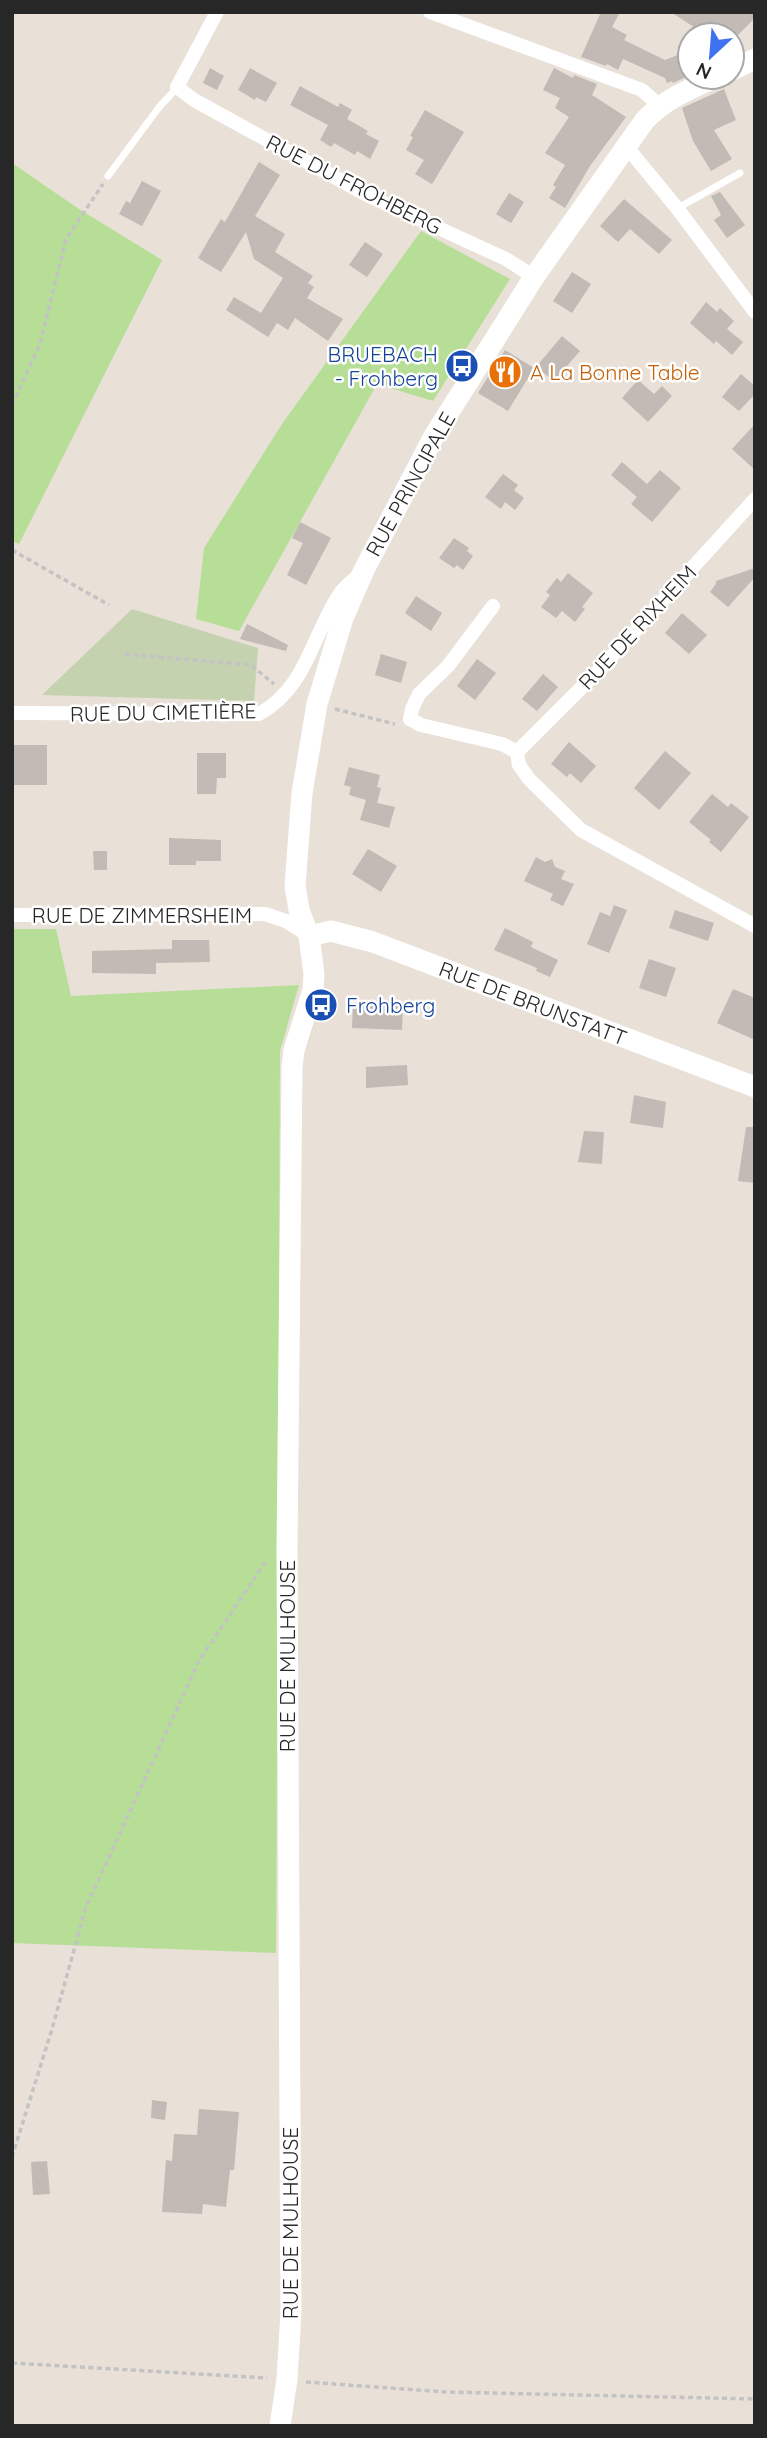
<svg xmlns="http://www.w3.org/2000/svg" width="767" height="2438" viewBox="0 0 767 2438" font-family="Quicksand,sans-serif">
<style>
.green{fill:#b6de97}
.cemetery{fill:#c4d2b0}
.building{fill:#c1bab5}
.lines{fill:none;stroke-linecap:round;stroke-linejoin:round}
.path{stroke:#c3c3c3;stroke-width:3.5;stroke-dasharray:5 3.5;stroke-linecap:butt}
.service{stroke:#fff;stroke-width:7}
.minor{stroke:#fff;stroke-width:14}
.secondary{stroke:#fff;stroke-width:21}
.labels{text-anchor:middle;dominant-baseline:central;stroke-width:5;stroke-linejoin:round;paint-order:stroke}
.street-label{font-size:21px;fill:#272727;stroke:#fff}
.transit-label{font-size:21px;fill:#164399;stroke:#fff;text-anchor:end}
.food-label{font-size:21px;fill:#c56008;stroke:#fff;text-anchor:start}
</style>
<rect width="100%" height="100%" fill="#e9e0d8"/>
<g class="green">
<path d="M12,163l67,46 83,51 -143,284 -7,-3z"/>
<path d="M421,231l89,48 -77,122 -56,-17 -138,247 -43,-12 8,-71 78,-124z"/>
<path d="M12,929h44l15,67 228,-11 -19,66 -4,902 -264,-10z"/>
</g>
<path class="cemetery" d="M132,609l126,39 -4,53 -212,-6z"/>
<g class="building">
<path d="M601,12h19l-8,15 15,8 -3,5 41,20 25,-10v25l-17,8 -1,-2 -5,2 -2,-5 -42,-19 -5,11 -11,-6 -1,2 -25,-9z"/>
<path d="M671,12h84v6l-17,17h-32z"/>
<path d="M210,68l14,8 -7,14 -14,-7z"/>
<path d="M250,68l27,15 -11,19 -10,-5 -1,3 -17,-10z"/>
<path d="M554,68l19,10 1,-3 23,9 -5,11 34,22 -36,49 -25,42 -16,-10 7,-11 -3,-2 12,-20 -20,-12 24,-36 -14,-9 5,-10 -17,-8z"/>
<path d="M300,86l38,21 2,-4 12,7 -5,9 21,12 -2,3 13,7 -9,18 -13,-8 -2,4 -21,-12 -3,4 -11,-7 8,-15 -38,-20z"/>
<path d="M724,89l12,31 -22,10 18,29 -21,12 -18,-30 -11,-33z"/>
<path d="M425,110l39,22 -32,52 -17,-10 9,-14 -18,-10 7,-13 -3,-1z"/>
<path d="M259,162l21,13 -25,41 30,18 -10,18 38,24 -5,7 6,4 -7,11 36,21 -15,22 -33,-23 -7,12 -11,-7 -9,14 -42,-27 8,-13 27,16 22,-35 -29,-19 -8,-27 -25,40 -23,-14 23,-39 4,3z"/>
<path d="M142,181l19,10 -19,35 -23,-12 7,-13 4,2z"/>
<path d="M720,192l25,33 -18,13 -13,-18 7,-5 -10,-19z"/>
<path d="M509,193l15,9 -13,21 -15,-9z"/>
<path d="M624,199l48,41 -13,14 -29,-25 -12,13 -18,-16z"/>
<path d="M365,242l18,12 -16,23 -18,-12z"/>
<path d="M572,272l19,12 -19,29 -19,-12z"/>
<path d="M706,302l11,10 3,-4 14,13 -7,8 16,13 -11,13 -16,-14 -2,3 -24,-21z"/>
<path d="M562,336l18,15 -26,30 -18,-14z"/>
<path d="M505,350l29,18 -26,43 -30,-18z"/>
<path d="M741,374l14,12v8l-16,17 -17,-14z"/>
<path d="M638,380l16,14 8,-8 10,10 -24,26 -26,-24z"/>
<path d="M755,424v46l-23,-21z"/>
<path d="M622,462l25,22 13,-14 21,18 -29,34 -21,-18 6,-7 -26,-22z"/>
<path d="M503,474l15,11 -4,5 10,8 -9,12 -10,-8 -4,7 -16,-12z"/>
<path d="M300,522l31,16 -25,47 -19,-10 16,-32 -11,-5z"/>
<path d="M454,538l15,10 -2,3 6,5 -10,14 -6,-5 -3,3 -15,-10z"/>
<path d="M755,568v9l-27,30 -18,-15 6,-8v-3z"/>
<path d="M568,573l25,20 -11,14 3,2 -10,13 -13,-11 -6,7 -15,-11 9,-12 -4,-3 11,-14 4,4z"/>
<path d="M416,596l26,17 -11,18 -26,-18z"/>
<path d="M682,613l25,22 -18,19 -24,-21z"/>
<path d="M247,624l41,21 -2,6 -46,-12z"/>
<path d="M381,654l26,8 -6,21 -26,-8z"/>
<path d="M477,659l19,14 -21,27 -18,-14z"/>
<path d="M543,674l15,13 -21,24 -15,-12z"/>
<path d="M569,742l27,24 -15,17 -11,-10 -3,4 -16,-13z"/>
<rect x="12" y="745" width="35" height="40"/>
<path d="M665,751l26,22 -32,37 -25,-22z"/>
<path d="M197,753h29v25h-9l-1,16h-19z"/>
<path d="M349,767l31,8 -3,12 4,1 -4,15 18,4 -6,21 -29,-8 6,-20 -17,-5 2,-8 -7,-2z"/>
<path d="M712,794l16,13 3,-4 18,14 -28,35 -12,-10 2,-2 -22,-18z"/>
<path d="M169,838l52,2v21h-25v4h-27z"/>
<path d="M368,849l29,17 -16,26 -29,-18z"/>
<path d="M93,851h14v19h-13z"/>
<path d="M536,857l9,5 7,-3 3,8 10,4 -4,8 13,5 -11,22 -13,-6 3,-6 -29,-13z"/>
<path d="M614,905l13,5 -18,43 -22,-9 13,-32 10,4z"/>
<path d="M675,910l39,13 -6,18 -39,-13z"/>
<path d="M505,928l28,14 -2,5 27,13 -8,17 -14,-6 1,-3 -43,-18z"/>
<path d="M172,940h37l1,22 -54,1v11l-64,-1v-22l80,-2z"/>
<path d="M649,959l27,9 -10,29 -27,-9z"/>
<path d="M733,989l22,9v42l-38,-17z"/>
<path d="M381,1001l22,1 -1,28 -50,-2 1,-23 27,1z"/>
<path d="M407,1065l1,20 -42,3v-21z"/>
<path d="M634,1095l32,7 -3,26 -33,-5z"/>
<path d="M746,1127h9v56l-17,-2z"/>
<path d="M584,1131l20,1 -2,32 -24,-2z"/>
<path d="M152,2100l15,2 -2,18 -14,-2z"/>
<path d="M199,2109l40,3 -5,58h-4l-4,37 -23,-3 -1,10 -40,-2 4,-52 6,1 2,-27 23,1z"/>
<path d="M47,2161l3,33 -17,1 -2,-33z"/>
</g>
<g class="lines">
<g class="path">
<path d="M12,405l28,-61 26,-105 37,-55"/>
<path d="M12,550l97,55"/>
<path d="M125,654l126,11 23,19"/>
<path d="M335,709l60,15"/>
<path d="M12,2157l40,-128 34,-122 113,-246 69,-103"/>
<path d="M12,2363l255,15"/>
<path d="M306,2382l140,10 309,7"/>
</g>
<g class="service">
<path d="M108,176l52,-70 17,-18"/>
<path d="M678,208l62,-35"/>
</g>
<g class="minor">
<path d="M217,12l-40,75 17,13 177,97 135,62 28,18"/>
<path d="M430,12l212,78 18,16"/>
<path d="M626,146l51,62 78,104"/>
<path d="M493,606l-45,60 -29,28 -7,15 -2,10 11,6 81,19 15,8 2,13 10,14 52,51 174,96"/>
<path d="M12,713l247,1c48,-27 52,-76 80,-119 4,-7 12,-13 19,-19"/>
<path d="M517,752l87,-87 151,-166"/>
<path d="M12,915l253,-1 21,7 22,14"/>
</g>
<g class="secondary">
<path d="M732,70l23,-11"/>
<path d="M309,936l22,-5 42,11 382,145"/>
<path d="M280,2426l7,-47 4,-67 -4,-763 5,-482 2,-17 19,-60 1,-16 -5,-38 -10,-26 -4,-24 7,-93 15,-89 26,-86 21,-48 70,-134 100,-159 111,-157c20,-21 45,-31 71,-43"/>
</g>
</g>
<defs>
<symbol id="bus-disc" viewBox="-11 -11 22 22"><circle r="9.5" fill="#1a4fb4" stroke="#fff"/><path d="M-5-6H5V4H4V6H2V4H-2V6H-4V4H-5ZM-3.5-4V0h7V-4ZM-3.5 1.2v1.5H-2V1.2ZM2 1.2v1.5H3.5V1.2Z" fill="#fff"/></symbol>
<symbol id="restaurant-disc" viewBox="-11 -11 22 22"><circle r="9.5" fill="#e8710a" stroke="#fff"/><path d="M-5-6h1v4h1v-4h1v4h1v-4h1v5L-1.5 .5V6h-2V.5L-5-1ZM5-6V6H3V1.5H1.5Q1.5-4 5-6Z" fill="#fff"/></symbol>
</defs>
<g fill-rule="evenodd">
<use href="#bus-disc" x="443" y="347" width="38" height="38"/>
<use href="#restaurant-disc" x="486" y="353" width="38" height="38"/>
<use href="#bus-disc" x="302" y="986" width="38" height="38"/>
</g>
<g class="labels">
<g class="street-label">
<text transform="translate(354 184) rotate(27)">RUE DU FROHBERG</text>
<text transform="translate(410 484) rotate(-61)">RUE PRINCIPALE</text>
<text transform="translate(637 627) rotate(-47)">RUE DE RIXHEIM</text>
<text transform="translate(163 712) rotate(-1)">RUE DU CIMETIÈRE</text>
<text x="142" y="915">RUE DE ZIMMERSHEIM</text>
<text transform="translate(533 1003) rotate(21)">RUE DE BRUNSTATT</text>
<text transform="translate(287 1656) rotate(-90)">RUE DE MULHOUSE</text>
<text transform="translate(290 2223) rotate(-90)">RUE DE MULHOUSE</text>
</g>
<g class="transit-label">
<text x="438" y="354">BRUEBACH<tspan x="438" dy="24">- Frohberg</tspan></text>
<text x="346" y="1005" text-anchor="start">Frohberg</text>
</g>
<g class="food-label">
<text x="530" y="372">A La Bonne Table</text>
</g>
</g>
<rect width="767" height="2438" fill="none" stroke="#272727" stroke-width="28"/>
<g transform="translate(711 56) rotate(206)"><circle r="33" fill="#ffffff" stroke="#a9a9a9" stroke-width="2"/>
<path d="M0-5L12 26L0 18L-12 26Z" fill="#3e72f1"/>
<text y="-10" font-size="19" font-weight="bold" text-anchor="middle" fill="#272727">N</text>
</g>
</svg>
